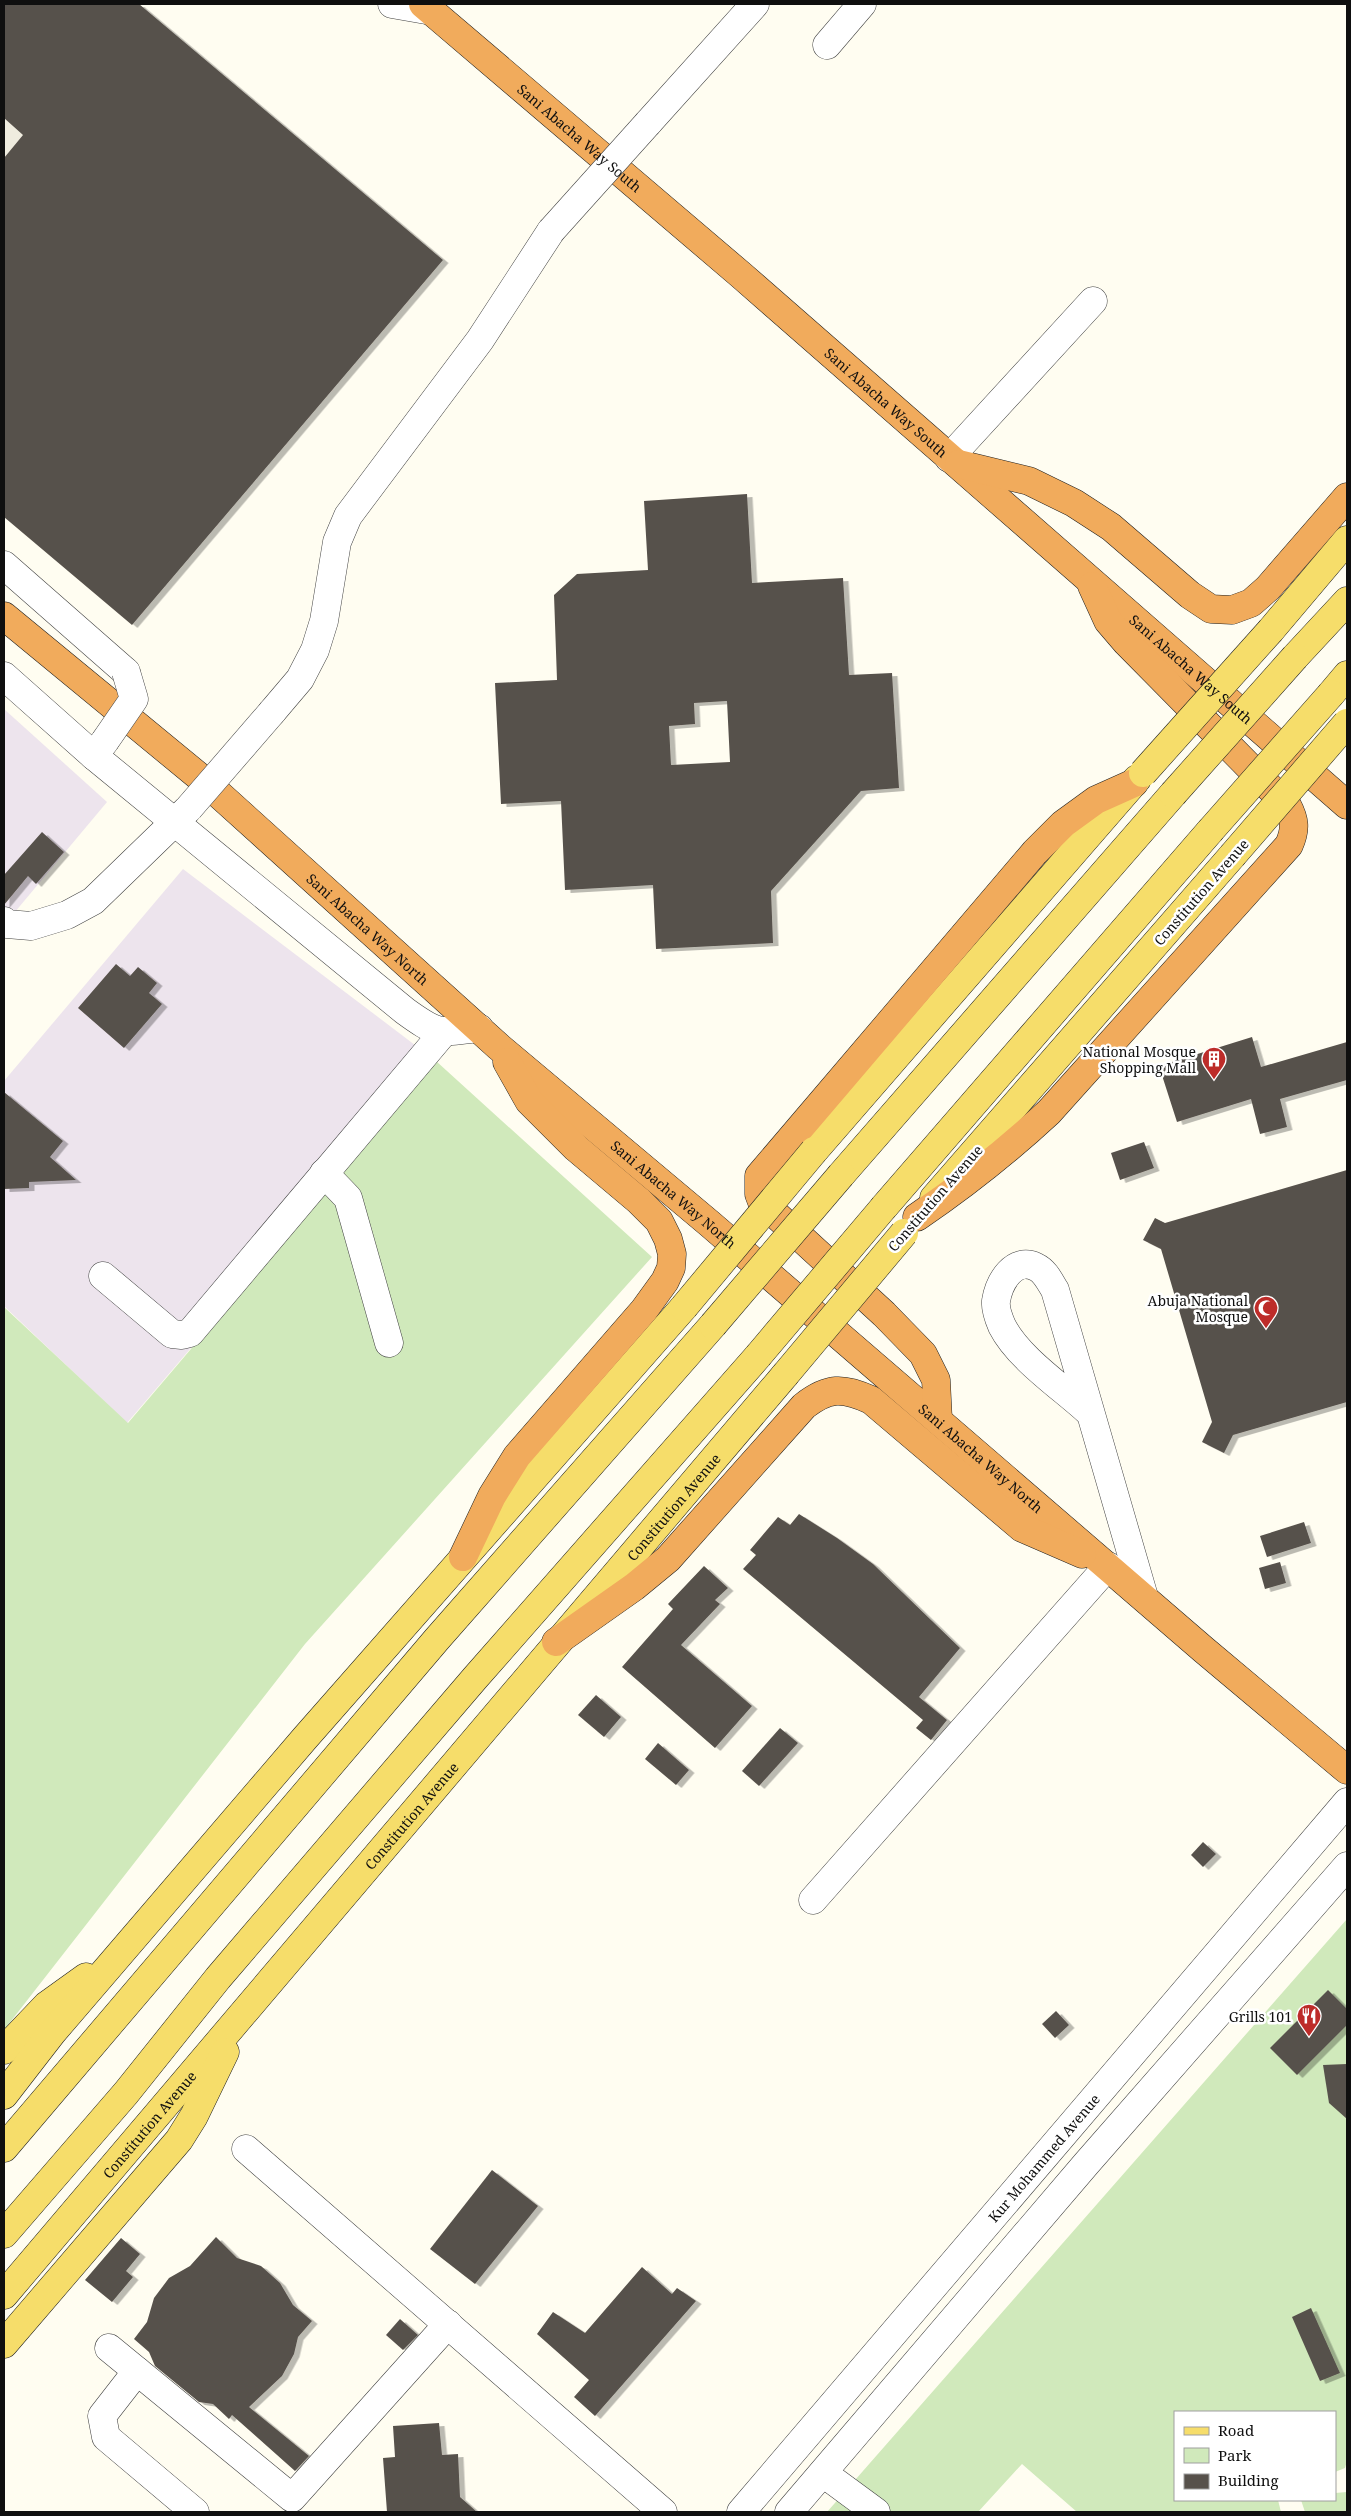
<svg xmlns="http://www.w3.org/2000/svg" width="1351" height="2516" viewBox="0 0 1351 2516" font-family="'Noto Serif',serif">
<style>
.industrial{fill:#ede4ed}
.green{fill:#d0e9bb}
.plaza{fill:#efecdf}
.building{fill:#57514b;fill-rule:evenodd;filter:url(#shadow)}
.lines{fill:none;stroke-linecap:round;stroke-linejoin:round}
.minor-casing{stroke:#424242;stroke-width:29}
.major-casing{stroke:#202020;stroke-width:29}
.highway-casing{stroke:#202020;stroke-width:29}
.minor{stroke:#fff;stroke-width:28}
.major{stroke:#f6dd6a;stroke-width:28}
.highway{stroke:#f1ab5c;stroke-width:28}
.minor-bridge-casing{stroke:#424242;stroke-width:29;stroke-linecap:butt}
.major-bridge-casing{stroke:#202020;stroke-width:29;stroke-linecap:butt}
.minor-bridge{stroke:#fff;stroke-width:28}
.major-bridge{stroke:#f6dd6a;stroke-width:28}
.labels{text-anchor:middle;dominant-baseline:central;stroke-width:5;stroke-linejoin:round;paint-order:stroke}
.street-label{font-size:14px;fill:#0f0f0f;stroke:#fff}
.poi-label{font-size:14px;fill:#0f0f0f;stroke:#fff;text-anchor:end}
</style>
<defs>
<filter id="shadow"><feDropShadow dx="5.5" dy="3" stdDeviation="0" flood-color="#0004"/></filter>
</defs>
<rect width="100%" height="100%" fill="#fffdf1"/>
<g class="industrial">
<path d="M4,709l103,93 -103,123z"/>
<path d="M183,869l253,192 -309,362 -123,-117v-225z"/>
</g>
<g class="green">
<path d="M436,1061l216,196 -347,387 -301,386v-723l124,116z"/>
<path d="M1347,1919v542l-2,7 -10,4v-60h-160v88h103l3,12h-204l-55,-48 -44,48h-151z"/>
<path d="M1347,2492v20h-42l-4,-12h34v-7z"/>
</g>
<path class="plaza" d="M4,118l19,17 -19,23z"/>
<g class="building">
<path d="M4,4h135l304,256 -311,365 -128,-108v-359l19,-23 -19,-17z"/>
<path d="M747,494l5,89 91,-5 6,97 43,-2 7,115 -38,3 -90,100 2,52 -117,6 -3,-64 -88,5 -4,-89 -60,3 -6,-121 62,-3 -3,-85 23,-21 71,-4 -4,-69zM727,701l3,61 -59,3 -2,-39 26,-2 -1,-21z"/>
<path d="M42,832l22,20 -28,32 -8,-8 -24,29v-30z"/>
<path d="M116,964l14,12 8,-9 19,16 -8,10 13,11 -38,44 -46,-40z"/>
<path d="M1252,1037l9,30 86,-25v38l-67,19 7,28 -27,7 -9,-35 -74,23 -18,-56z"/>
<path d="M4,1092l59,49 -13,16 26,23 -47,2v6l-25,1z"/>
<path d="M1144,1142l10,26 -34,12 -9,-27z"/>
<path d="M1347,1170v232l-114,33 -9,18 -22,-11 10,-20 -51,-173 -18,-9 12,-22 10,5z"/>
<path d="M799,1514l38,24 36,26 87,84 -41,49 28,23 -16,20 -15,-12 7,-8 -180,-151 13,-14 -6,-5 28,-33 12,8z"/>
<path d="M1304,1522l7,21 -44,14 -7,-21z"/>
<path d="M1280,1562l6,21 -21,6 -6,-21z"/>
<path d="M704,1566l24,22 -13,12 5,4 -39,41 71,61 -37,42 -93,-81 51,-58 -5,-5z"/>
<path d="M596,1695l25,22 -17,20 -26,-22z"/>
<path d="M780,1728l18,15 -39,43 -17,-15z"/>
<path d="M658,1743l31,27 -13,15 -31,-26z"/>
<path d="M1203,1842l13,12 -13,13 -12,-12z"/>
<path d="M1328,1990l19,19v16l-50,50 -27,-27z"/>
<path d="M1056,2011l13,14 -14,13 -13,-14z"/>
<path d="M1347,2064v55l-18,-16 -6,-38z"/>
<path d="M492,2170l46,36 -63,78 -45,-35z"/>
<path d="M216,2237l21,21 24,8 19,17 13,22 19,16 -14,16 -4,17 -12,22 -33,31 60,49 -14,15 -63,-56 -3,4 -16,-15 -14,-2 -44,-36 -6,-14 -15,-13 13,-17 7,-24 15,-20 21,-12z"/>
<path d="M121,2238l19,16 -14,17 7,6 -21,25 -27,-22z"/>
<path d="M642,2267l30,27 5,-6 19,13 -101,115 -21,-19 15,-17 -52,-46 16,-22 32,21z"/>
<path d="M1311,2308l29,65 -20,8 -28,-64z"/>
<path d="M400,2319l18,16 -15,15 -17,-15z"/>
<path d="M439,2423l3,32 16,-1 2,43 17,15h-90l-4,-54 12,-1 -2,-31z"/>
</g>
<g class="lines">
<defs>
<g id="minor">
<path d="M392,4l40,7"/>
<path d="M827,45l35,-41"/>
<path d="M648,123l107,-119"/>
<path d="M949,458l144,-157"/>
<path d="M4,565l122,107"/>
<path d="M4,676l90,80"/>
<path d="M272,712l28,-33 15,-29 9,-29 13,-79 11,-26 132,-176 71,-109"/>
<path d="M105,741l-11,15 311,255c33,24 34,22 74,17"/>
<path d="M4,921l3,3 24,2 36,-11 26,-14 94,-91"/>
<path d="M324,1173l24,25 41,145"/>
<path d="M103,1276l69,58 10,1 8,-2 253,-300"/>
<path d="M1089,1412c-27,-25 -70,-53 -87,-86 -3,-7 -7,-17 -6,-25 3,-19 18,-45 40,-34 9,4 14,15 19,23l89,307"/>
<path d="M813,1900l295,-334"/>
<path d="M246,2149l417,363"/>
<path d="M109,2348l183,150 156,-174"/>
<path d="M137,2371l-35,45 4,21 89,75"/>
<path d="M823,2473l53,39"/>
<path id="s1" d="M741,2512l606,-710"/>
<path d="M789,2512l297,-348 261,-298"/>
</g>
<g id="major">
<path d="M1271,630l76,-90"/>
<path d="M1295,657l52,-56"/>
<path d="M1331,694l16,-19"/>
<path d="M814,1151l323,-372"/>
<path d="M841,1175l332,-381"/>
<path d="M934,1198l298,-342"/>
<path d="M884,1207l326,-376"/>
<path d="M4,2050l43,-45 39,-28"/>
<path d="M4,2095l48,-62 253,-295 379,-431"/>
<path d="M4,2148l433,-509 276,-314"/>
<path d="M4,2234l122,-141 92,-115 257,-300 283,-322"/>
<path id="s2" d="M4,2295l781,-920"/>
<path d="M4,2344l175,-204 15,-24 31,-64"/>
</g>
<g id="highway">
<path id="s3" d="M423,4l318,271 606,530"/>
<path d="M959,464l70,17 45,22 37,24 79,68 21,14 21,1 19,-7 17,-15 79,-91"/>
<path id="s4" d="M4,616l198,163 297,268 211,177 494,426 143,120"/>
<path d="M917,1217c47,-32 90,-66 132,-105l240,-267c7,-16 6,-25 -2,-40l-161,-163 -18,-21 -16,-35"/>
<path d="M938,1420l-2,-40 -13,-26 -39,-40 -122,-112 -3,-8v-18l276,-324 28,-28 33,-24 38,-17"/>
<path d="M463,1557l29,-61 25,-40 127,-146 21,-29 6,-13 1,-14 -4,-15 -9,-18 -20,-20 -63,-53 -47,-47 -22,-39"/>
<path d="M556,1642l78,-55 34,-28 136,-153c24,-19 39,-19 67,-6l151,128 60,26"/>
</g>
</defs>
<use href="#minor" class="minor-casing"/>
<use href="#major" class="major-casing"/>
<use href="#highway" class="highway-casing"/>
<use href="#minor" class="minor"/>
<use href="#major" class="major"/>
<use href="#highway" class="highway"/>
<defs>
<g id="minor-bridge">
<path d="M551,231l97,-108"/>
<path d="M105,741l29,-42 -8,-27"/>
<path d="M189,808l83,-96"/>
</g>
<g id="major-bridge">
<path d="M1143,773l128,-143"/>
<path d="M1173,794l122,-137"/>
<path d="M1210,831l121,-137"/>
<path d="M1232,856l115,-133"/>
<path d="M684,1307l130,-156"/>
<path d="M713,1325l128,-150"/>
<path d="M758,1356l126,-149"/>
<path d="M785,1375l119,-142"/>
</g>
</defs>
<use href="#minor-bridge" class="minor-bridge-casing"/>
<use href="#major-bridge" class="major-bridge-casing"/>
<use href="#minor-bridge" class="minor-bridge"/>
<use href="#major-bridge" class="major-bridge"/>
</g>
<defs>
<symbol id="building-pin" viewBox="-11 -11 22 30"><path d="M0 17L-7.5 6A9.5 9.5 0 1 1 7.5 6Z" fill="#bd2c29" stroke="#fff"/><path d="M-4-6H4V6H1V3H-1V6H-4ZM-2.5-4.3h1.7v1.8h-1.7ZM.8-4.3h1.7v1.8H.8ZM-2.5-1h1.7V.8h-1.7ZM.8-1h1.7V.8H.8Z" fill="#fff"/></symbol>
<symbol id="mosque-pin" viewBox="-11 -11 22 30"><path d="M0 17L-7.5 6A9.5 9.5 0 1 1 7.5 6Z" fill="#bd2c29" stroke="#fff"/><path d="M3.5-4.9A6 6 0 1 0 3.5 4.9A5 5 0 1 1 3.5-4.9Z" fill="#fff"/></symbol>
<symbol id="restaurant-pin" viewBox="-11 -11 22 30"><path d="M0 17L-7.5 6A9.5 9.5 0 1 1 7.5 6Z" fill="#bd2c29" stroke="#fff"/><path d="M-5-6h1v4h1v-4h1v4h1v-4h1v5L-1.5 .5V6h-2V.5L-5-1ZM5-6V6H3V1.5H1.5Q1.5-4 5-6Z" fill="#fff"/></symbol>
</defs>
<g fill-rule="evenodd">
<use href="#building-pin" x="1200" y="1045" width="28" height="38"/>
<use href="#mosque-pin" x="1252" y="1294" width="28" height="38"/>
<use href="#restaurant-pin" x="1295" y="2002" width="28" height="38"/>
</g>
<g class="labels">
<g class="street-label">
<text stroke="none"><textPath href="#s3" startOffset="206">Sani Abacha Way South</textPath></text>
<text stroke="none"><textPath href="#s3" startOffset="611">Sani Abacha Way South</textPath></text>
<text stroke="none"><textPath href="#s3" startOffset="1016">Sani Abacha Way South</textPath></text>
<text transform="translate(1201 892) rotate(-49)">Constitution Avenue</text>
<text stroke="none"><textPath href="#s4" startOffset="480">Sani Abacha Way North</textPath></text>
<text stroke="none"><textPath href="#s4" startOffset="885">Sani Abacha Way North</textPath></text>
<text transform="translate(935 1198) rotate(-49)">Constitution Avenue</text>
<text stroke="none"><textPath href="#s4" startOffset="1290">Sani Abacha Way North</textPath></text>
<text stroke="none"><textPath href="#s2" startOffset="1034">Constitution Avenue</textPath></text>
<text stroke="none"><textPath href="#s2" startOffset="629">Constitution Avenue</textPath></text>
<text stroke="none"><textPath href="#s2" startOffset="224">Constitution Avenue</textPath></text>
<text stroke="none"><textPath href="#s1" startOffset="466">Kur Mohammed Avenue</textPath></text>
</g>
<g class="poi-label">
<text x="1196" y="1051">National Mosque<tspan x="1196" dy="16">Shopping Mall</tspan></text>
<text x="1248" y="1300">Abuja National<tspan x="1248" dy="16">Mosque</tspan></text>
<text x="1292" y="2016">Grills 101</text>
</g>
</g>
<rect width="1351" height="2516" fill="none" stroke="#0f0f0f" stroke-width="10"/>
<rect x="1174" y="2411" width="162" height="90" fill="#ffffff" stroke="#9f9f9f"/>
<rect x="1184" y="2427" width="25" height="8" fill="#f6dd6a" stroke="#9f9f9f"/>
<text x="1218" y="2436" font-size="15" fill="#0f0f0f">Road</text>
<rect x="1184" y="2448" width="25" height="15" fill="#d0e9bb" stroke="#9f9f9f"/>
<text x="1218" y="2461" font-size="15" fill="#0f0f0f">Park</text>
<rect x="1184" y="2474" width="25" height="15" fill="#57514b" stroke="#9f9f9f"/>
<text x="1218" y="2486" font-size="15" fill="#0f0f0f">Building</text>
</svg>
